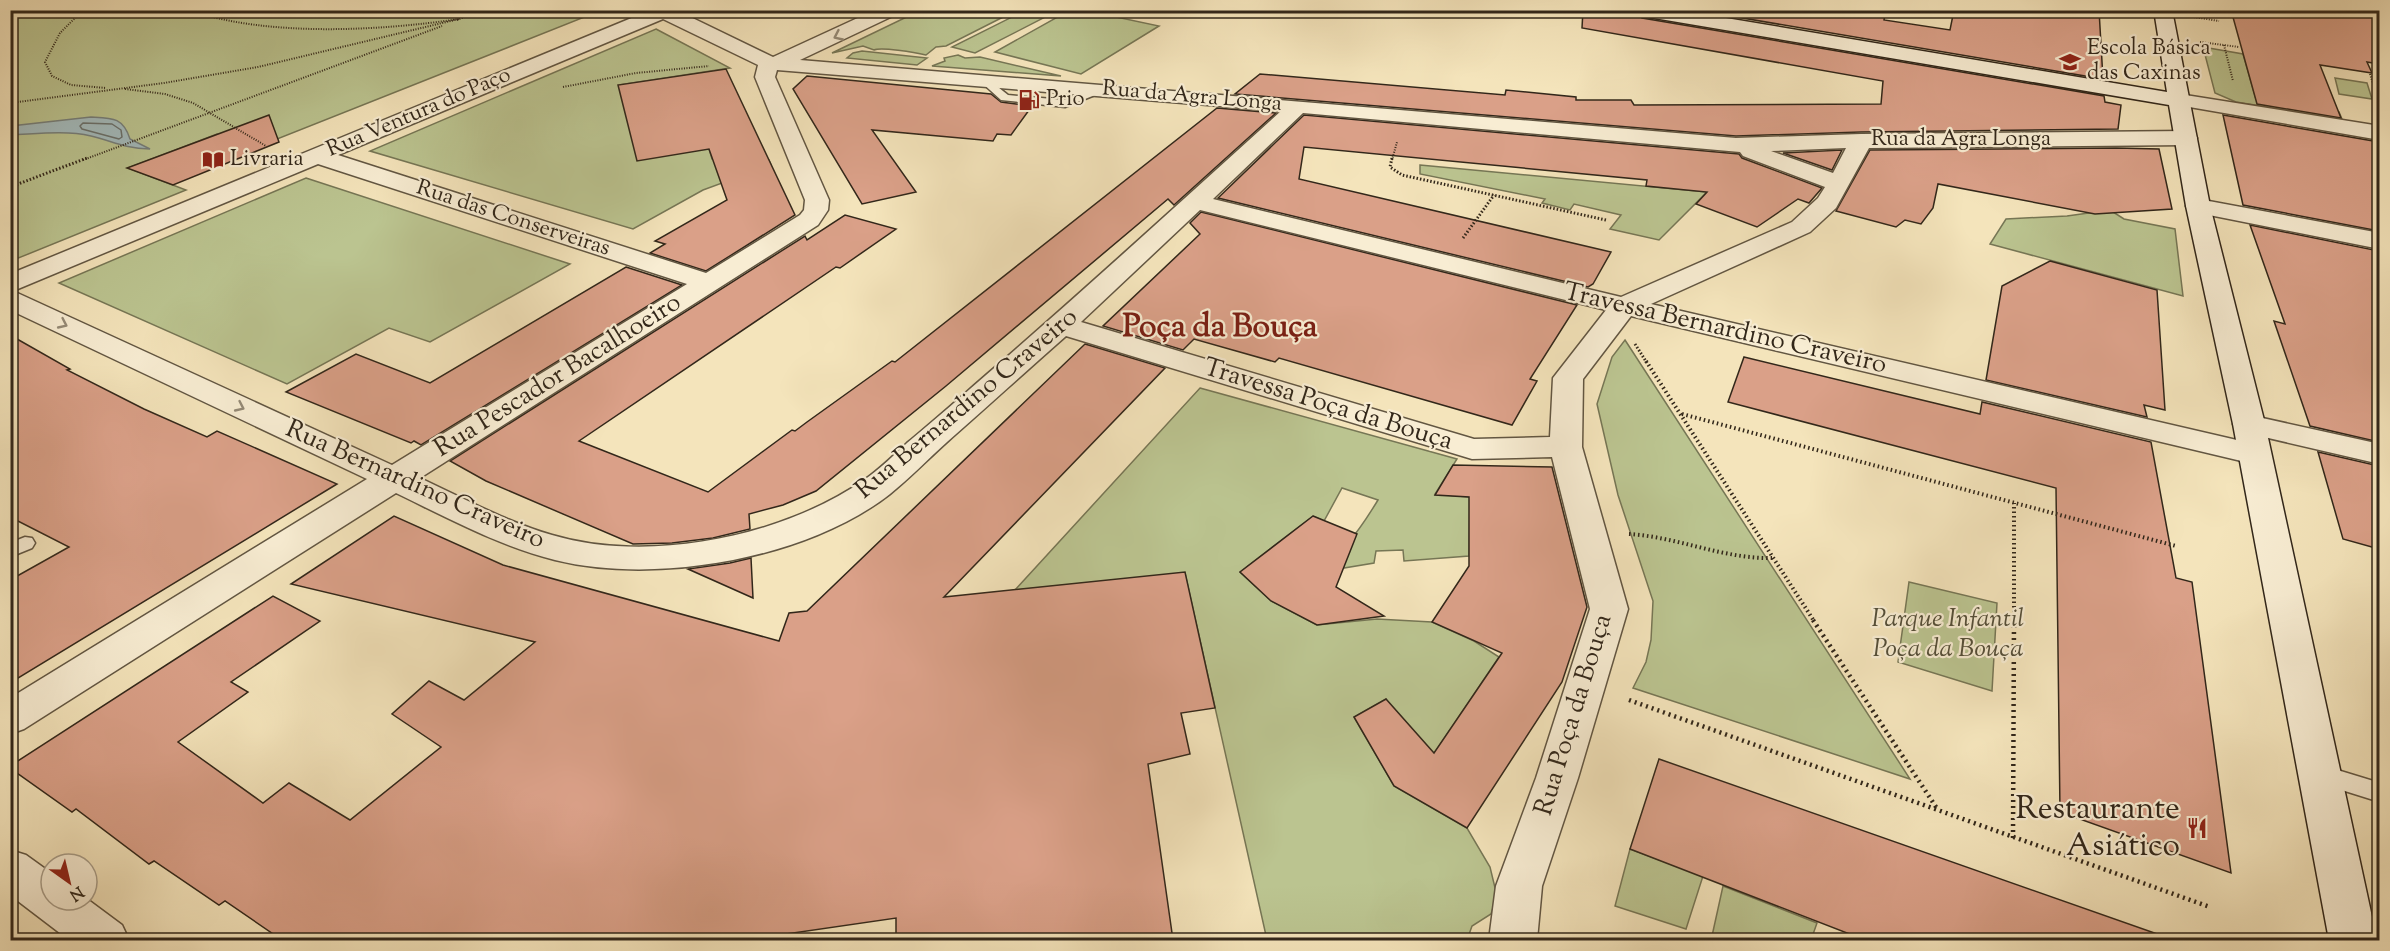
<svg xmlns="http://www.w3.org/2000/svg" width="2390" height="951" viewBox="0 0 2390 951" font-family="'Sorts Mill Goudy',serif">
<style>
.green{fill:#bbc490;stroke:#767655;stroke-width:1.5}
.water{fill:#a3bbbd;stroke:#76807c;stroke-width:1.5}
.lines{fill:none;stroke-linecap:round;stroke-linejoin:round}
.shore{stroke:#6a716c;stroke-width:1.5}
.building{fill:#daa088;stroke:#32271a;stroke-width:1.5}
.lane-casing{stroke:#625642;stroke-width:3}
.street-casing{stroke:#625642;stroke-width:3}
.secondary-casing{stroke:#32271a;stroke-width:3}
.path-far3{stroke:#32271a;stroke-width:2;stroke-dasharray:1 1.5;stroke-linecap:butt}
.path-far2{stroke:#32271a;stroke-width:3;stroke-dasharray:1.5 2;stroke-linecap:butt}
.path-far1{stroke:#32271a;stroke-width:4;stroke-dasharray:1.5 3;stroke-linecap:butt}
.path{stroke:#32271a;stroke-width:4.5;stroke-dasharray:2 4;stroke-linecap:butt}
.lane{fill:#f8edd3;fill-rule:evenodd}
.street{fill:#f8edd3;fill-rule:evenodd}
.secondary{fill:#f8edd3;fill-rule:evenodd}
.oneway{stroke:#958a76}
.labels{text-anchor:middle;dominant-baseline:central;stroke-width:4.5;stroke-linejoin:round;paint-order:stroke}
.far-poi-label{font-size:22px;fill:#32271a;stroke:#f8edd3;text-anchor:start}
.far-street-label{font-size:22px;fill:#32271a;stroke:#f8edd3}
.street-label{font-size:26px;fill:#32271a;stroke:#f8edd3}
.park-label{font-size:26px;font-style:italic;fill:#544e38;stroke:#f8edd3}
.district-label{font-size:32px;font-weight:bold;fill:#7a1f14;stroke:#f8edd3}
.near-poi-label{font-size:32px;fill:#32271a;stroke:#f8edd3;text-anchor:end}
</style>
<rect width="100%" height="100%" fill="#f4e4bb"/>
<filter id="stains"><feTurbulence type="fractalNoise" baseFrequency=".00333" numOctaves="4"/><feColorMatrix values="0 0 0 0 .2 0 0 0 0 .09 0 0 0 0 .02 0 0 0 .5 -.17"/></filter>
<radialGradient id="worn" r=".72"><stop offset=".6" stop-color="#630" stop-opacity="0"/><stop offset="1" stop-color="#630" stop-opacity=".3"/></radialGradient>
<g class="green">
<path d="M548,10l34,8 -325,129 -40,-13 -89,34 58,22 -175,71v-250z"/>
<path d="M921,10l94,1 -69,35 -10,1 -10,8c-12,-3 -45,-8 -52,-5l-11,-4 -31,7z"/>
<path d="M1026,10l31,1 -82,42 -23,-6z"/>
<path d="M1070,10l18,1 71,15 -78,48 -86,-22z"/>
<path d="M656,29l74,39 -111,17 90,64 3,10 13,-2 3,11 41,-8 2,5 -41,7 -5,10 -22,8 -70,39 -263,-78z"/>
<path d="M2203,47l40,7 13,45 83,13 3,7 -106,-17 -21,-9z"/>
<path d="M862,51l65,7 -10,7 -70,-7 6,-5z"/>
<path d="M958,55l7,3 15,-1 81,19 -129,-10 13,-5 -1,-3z"/>
<path d="M2335,78l32,5 5,16 -33,-5z"/>
<path d="M1420,165l287,27 -48,48 -49,-11 11,-14 -47,-11 -4,6 -28,-7 3,-4 -125,-25z"/>
<path d="M306,178l264,86 -140,78 -41,-14 -102,56 -228,-101z"/>
<path d="M2110,210l14,9 51,10 8,67 -193,-52 16,-25 61,-3z"/>
<path d="M1625,340l285,439 -277,-91 13,-26 5,-22 2,-39 -35,-106 -21,-91 15,-47z"/>
<path d="M1200,388l257,71 -22,35 35,3 -1,59 -65,5 -1,-11 -27,1 -2,12 -66,11c37,-23 48,-38 70,-74l-36,-12 -18,33 -11,-5 -73,56 31,29 46,24 60,-6 55,3 42,19 25,16 -76,113 -37,-71 -32,18 40,69 73,42 23,39 7,29 -6,18 -19,12 -5,14h-200l-82,-367 -170,17z"/>
<path d="M1909,582l88,21 -5,88 -94,-29z"/>
<path d="M1630,849l73,27 -17,53 -71,-23z"/>
<path d="M1723,886l94,37 -6,17h-82l-17,-4z"/>
</g>
<path class="water" d="M91,117c21,1 32,0 39,22l20,10c-26,-1 -35,-7 -59,-13 -26,-6 -55,-2 -80,-1v-9z"/>
<g class="lines">
<path class="shore" d="M83,123l29,1 9,6 1,7 -3,2 -37,-10 -2,-3z"/>
</g>
<g class="building">
<path d="M1583,10h48l11,8 462,78 1,6 16,3 -3,24 -257,3 -125,4 -501,-42 25,-20 245,21 1,-5 70,7v3h55l3,5 247,-1 2,-23 -301,-53z"/>
<path d="M1695,10h191l-2,10 66,10 4,-20h145l4,69z"/>
<path d="M2231,10h148v54l-12,-2 5,11 -52,-8 21,53 -84,-14z"/>
<path d="M726,69l69,146 -89,56 -56,-18 15,-9 -10,-3 72,-41 -18,-51 -72,12 -19,-76z"/>
<path d="M807,76l184,18 10,8 31,4 -21,29 -14,-1 -4,7 -121,-11 44,62 -54,12 -69,-115z"/>
<path d="M1217,108l59,5 -102,92 -6,-6 -222,187 -130,105 -33,14 -34,9 1,15 -37,9 -41,5 -39,1 -147,-63 -36,-20 355,-225 2,4 38,-25 51,14 -56,39 -4,-1 -257,174 129,51 84,-62 3,1 12,-9 85,-61 3,1z"/>
<path d="M269,115l10,27 -106,43 -46,-17z"/>
<path d="M1304,115l435,39 3,4 80,30 -13,15 -11,-4 -41,28 -61,-23 11,-12 -61,-6 1,-6 -343,-33 -5,32 312,73 -18,32 -5,3 -370,-89z"/>
<path d="M2223,115l156,27v89l-136,-26z"/>
<path d="M2116,148l43,1 13,60 -77,5 -157,-30 -5,24 -12,16 -16,-4 -9,7 -60,-16 34,-61z"/>
<path d="M1842,150l-10,20 -49,-17z"/>
<path d="M1201,212l376,93 -47,74 7,2 -25,44 -233,-67 -4,4 -81,-23 -11,11 -80,-24 97,-92 -10,-11z"/>
<path d="M2250,225l129,26v191l-69,-16 -36,-105 11,3z"/>
<path d="M2050,261l107,29 8,120 -21,-5 3,12 -161,-37 16,-94z"/>
<path d="M626,267l56,18 -261,160 -7,-4 -3,2 -125,-51 70,-38 74,29z"/>
<path d="M10,335l60,34 -3,1 77,39 63,28 10,-6 120,53 -327,199v-103l59,-33 -59,-30z"/>
<path d="M1085,344l80,24 -221,229 241,-25 30,136 -34,5 9,41 -42,10 25,176h-277v-22l-151,22h-463l-57,-39 -6,4 -65,-44 -5,3 -73,-55 -4,3 -62,-44v-2l263,-170 47,25 -89,61 17,10 -70,50 85,61 26,-20 61,37 91,-73 -49,-33 37,-33 35,19 71,-58 -244,-58 103,-68 109,49 276,76 10,-28 18,-2z"/>
<path d="M1744,357l236,57 2,-12 169,40 25,136 16,4 39,291 -171,-61 -4,-324 -328,-86z"/>
<path d="M2318,452l61,14v83l-36,-10z"/>
<path d="M1453,465l99,2 35,140 -25,75 -95,146 -73,-42 -40,-69 32,-18 48,54 68,-100 -70,-31 37,-56v-69l-34,-2z"/>
<path d="M1313,516l44,18 -21,53 48,29 -67,9 -46,-24 -31,-29z"/>
<path d="M751,558l2,40 -65,-29 42,-6z"/>
<path d="M1659,759l504,177 -1,4h-297l-235,-91z"/>
</g>
<g class="lines">
<defs>
<g id="lane">
<path d="M984,76l24,19 56,5 36,-13 4,-1 6,3 -45,18 -64,-7 -21,-19 -2,-2z"/>
<path d="M25,537l7,1 3,5 -3,5 -22,9v-14z"/>
<path d="M2321,765l59,18v19l-67,-21 -4,-7 4,-7z"/>
</g>
<g id="street">
<path d="M651,10h25l97,47 102,-47h25l-3,4 -97,46 936,78 125,-4 325,-3 8,2 3,5 -3,5 -8,2 -317,3 -33,60 -26,24 -159,72 603,140 11,3 5,7 -5,7 -11,3 -623,-148 -48,63 -1,68 46,162 -50,169 -36,108 -5,54h-48l7,-54 40,-108 54,-169 -38,-152 -80,2 -406,-123c-40,35 -79,71 -119,106 -19,17 -37,36 -57,52 -83,65 -234,91 -335,66 -56,-14 -107,-42 -159,-67l-372,236 -14,5v-36l357,-219 -357,-169v-36zM663,19l95,46 -3,12 50,123 -1,10 -4,5 -94,58 -368,-118zM777,70l504,41c-96,87 -191,174 -288,258 -29,25 -57,50 -86,74 -14,13 -28,27 -43,37 -82,57 -215,84 -312,55 -45,-13 -89,-37 -132,-57l398,-253 10,-15 1,-10 -54,-123zM1303,113l437,39 3,4 82,31 -7,11 -26,24 -171,75 -408,-98zM1846,148l-13,25 -62,-22zM318,164l369,120 -295,181 -379,-174zM1200,210l406,100 -53,68 -3,59 -76,2 -393,-117z"/>
<path d="M2179,94l201,32v14l-208,-36 -4,-4 4,-4z"/>
<path d="M2198,199l182,34v16l-191,-38 -3,-5 3,-5z"/>
<path d="M2249,415l131,29v20l-142,-33 -5,-7 5,-7z"/>
<path d="M10,850l16,5 25,18v27l36,-1 35,26 7,15h-60l-59,-45z"/>
</g>
<path id="secondary" d="M1633,10h45l489,82 -13,-82h18l38,196 55,218 112,516h-48l-96,-516 -47,-218 -17,-101 -527,-89z"/>
</defs>
<use href="#lane" class="lane-casing"/>
<use href="#street" class="street-casing"/>
<use href="#secondary" class="secondary-casing"/>
<g class="path-far3">
<path d="M83,10l-23,23 -15,29 7,14 19,9 35,3"/>
<path d="M10,12l9,-2"/>
<path d="M2194,17l25,4"/>
<path d="M10,19l28,-9"/>
<path d="M457,20l25,-10"/>
<path d="M2200,42l39,5"/>
<path d="M2224,45l9,36"/>
<path d="M2370,74l9,29"/>
<path d="M563,87l73,-14 73,-7"/>
<path d="M125,89l40,5 28,9 73,43"/>
<path d="M10,103l154,-20 94,-16 201,-48c-80,12 -193,18 -270,-9"/>
<path d="M83,160l359,-134"/>
<path d="M1392,160l5,-18"/>
</g>
<g class="path-far2">
<path d="M1392,158l-2,9 12,8 204,45"/>
<path d="M10,187l77,-29"/>
<path d="M1463,238l31,-43"/>
<path d="M1635,344l12,19"/>
</g>
<g class="path-far1">
<path d="M1646,361l168,260"/>
<path d="M1682,414l494,132"/>
<path d="M1629,534c49,3 94,25 143,24"/>
<path d="M2014,621v-118"/>
</g>
<g class="path">
<path d="M1813,620l125,190"/>
<path d="M1629,700l581,207"/>
<path d="M2013,838l1,-218"/>
</g>
<use href="#lane" class="lane"/>
<use href="#street" class="street"/>
<use href="#secondary" class="secondary"/>
</g>
<defs><path id="oneway-chevron" d="M-2-3.5L2.5 0L-2 3.5" fill="none" stroke-width="1.6" stroke-linecap="round" stroke-linejoin="round" transform="scale(1.5)"/></defs>
<g class="oneway">
<use href="#oneway-chevron" transform="translate(838 36) rotate(155)"/>
<use href="#oneway-chevron" transform="translate(63 324) rotate(25)"/>
<use href="#oneway-chevron" transform="translate(240 407) rotate(25)"/>
</g>
<defs>
<symbol id="school-bare" viewBox="-9 -9 18 18"><path d="M0-5L7-2L0 1L-7-2ZM-4 1L0 2.5L4 1V4Q0 6-4 4Z" fill="#8f2418" stroke="#f8edd3" stroke-width="2.5" paint-order="stroke"/></symbol>
<symbol id="fuel-bare" viewBox="-9 -9 18 18"><path d="M-5.5-6h7V0h2V4h1.3V-2.5L3-4.5l.8-.8L6-3V5H2.5V1h-1V6h-7ZM-4.2-4.7v3.2H.2V-4.7Z" fill="#8f2418" stroke="#f8edd3" stroke-width="2.5" paint-order="stroke"/></symbol>
<symbol id="library-bare" viewBox="-9 -9 18 18"><path d="M-6-4Q-3-5.5-.7-3.5V5Q-3 3-6 4ZM6-4Q3-5.5 .7-3.5V5Q3 3 6 4Z" fill="#8f2418" stroke="#f8edd3" stroke-width="2.5" paint-order="stroke"/></symbol>
<symbol id="restaurant-bare" viewBox="-9 -9 18 18"><path d="M-5-6h1v4h1v-4h1v4h1v-4h1v5L-1.5 .5V6h-2V.5L-5-1ZM5-6V6H3V1.5H1.5Q1.5-4 5-6Z" fill="#8f2418" stroke="#f8edd3" stroke-width="2.5" paint-order="stroke"/></symbol>
</defs>
<g fill-rule="evenodd">
<use href="#school-bare" x="2055" y="47" width="30" height="30"/>
<use href="#fuel-bare" x="1014" y="85" width="30" height="30"/>
<use href="#library-bare" x="198" y="145" width="30" height="30"/>
<use href="#restaurant-bare" x="2182" y="813" width="30" height="30"/>
</g>
<g class="labels">
<g class="far-poi-label">
<text x="2087" y="49">Escola Básica<tspan x="2087" dy="25">das Caxinas</tspan></text>
<text x="1046" y="100">Prio</text>
<text x="230" y="160">Livraria</text>
</g>
<g class="far-street-label">
<text transform="translate(1192 97) rotate(5)">Rua da Agra Longa</text>
<text transform="translate(419 113) rotate(-23)">Rua Ventura do Paço</text>
<text x="1961" y="140">Rua da Agra Longa</text>
<text transform="translate(513 219) rotate(18)">Rua das Conserveiras</text>
</g>
<g class="street-label">
<text transform="translate(1725 329) rotate(13)">Travessa Bernardino Craveiro</text>
<text transform="translate(558 376) rotate(-32)">Rua Pescador Bacalhoeiro</text>
<text transform="translate(967 404) rotate(-40)">Rua Bernardino Craveiro</text>
<text transform="translate(1328 405) rotate(17)">Travessa Poça da Bouça</text>
<text transform="translate(415 485) rotate(24)">Rua Bernardino Craveiro</text>
<text transform="translate(1574 715) rotate(-73)">Rua Poça da Bouça</text>
</g>
<g class="park-label">
<text x="1948" y="619">Parque Infantil<tspan x="1948" dy="30">Poça da Bouça</tspan></text>
</g>
<g class="district-label">
<text x="1220" y="328">Poça da Bouça</text>
</g>
<g class="near-poi-label">
<text x="2180" y="810">Restaurante<tspan x="2180" dy="37">Asiático</tspan></text>
</g>
</g>
<rect width="2390" height="951" fill="none" stroke="#f4e4bb" stroke-width="36"/>
<rect x="12" y="12" width="2366" height="927" fill="none" stroke="#32271a" stroke-width="3"/>
<rect x="18" y="18" width="2354" height="915" fill="none" stroke="#32271a" stroke-width="1.5"/>
<g transform="translate(69 882) rotate(146)"><circle r="28" fill="#f8edd3" stroke="#a99e89" stroke-width="1.5"/>
<path d="M0-4.5L10 22L0 15L-10 22Z" fill="#8f2418"/>
<text y="-9" font-size="16" font-weight="bold" text-anchor="middle" fill="#32271a">N</text>
</g>
<rect width="100%" height="100%" filter="url(#stains)"/>
<rect width="100%" height="100%" fill="url(#worn)"/>
</svg>
